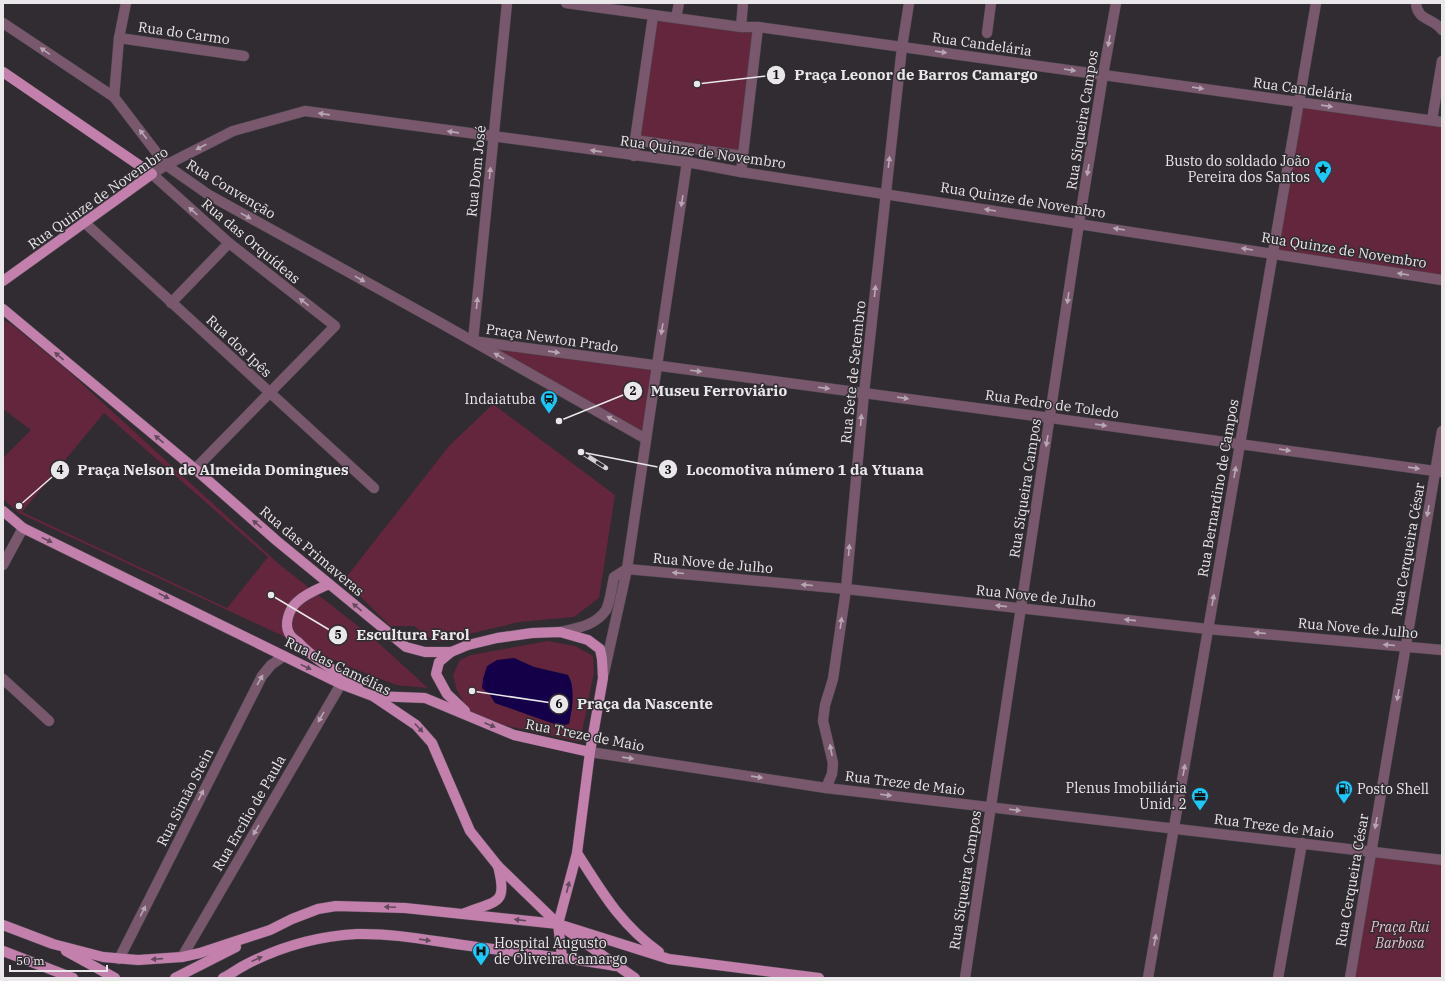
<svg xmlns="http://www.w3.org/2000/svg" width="1445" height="981" viewBox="0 0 1445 981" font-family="'IBM Plex Serif',serif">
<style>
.green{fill:#63263c;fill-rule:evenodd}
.water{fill:#140048}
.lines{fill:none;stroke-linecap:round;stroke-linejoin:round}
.minor-casing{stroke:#4e4a4f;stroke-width:11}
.major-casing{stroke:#4e4a4f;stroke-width:11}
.minor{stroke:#79586e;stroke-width:10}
.major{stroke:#c380ad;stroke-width:10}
.rail-casing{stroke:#d4d1d5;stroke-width:4.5}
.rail{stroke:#302c31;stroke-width:3;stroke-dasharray:9;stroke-linecap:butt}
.oneway{fill:#b7a7b2}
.oneway2{fill:#63495c}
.labels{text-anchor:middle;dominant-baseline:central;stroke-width:3;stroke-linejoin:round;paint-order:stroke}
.street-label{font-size:14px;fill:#e9e7ea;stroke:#302c31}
.poi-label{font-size:14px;fill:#e9e7ea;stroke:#302c31;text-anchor:end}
.park-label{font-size:14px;font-style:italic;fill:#f1bfce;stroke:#302c31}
.leader{fill:none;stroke:#e9e7ea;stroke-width:1.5}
.callout-dot{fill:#e9e7ea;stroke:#302c31;stroke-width:1.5}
.mark-label{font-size:12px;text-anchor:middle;font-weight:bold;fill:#111}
.callout-label{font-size:15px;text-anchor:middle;font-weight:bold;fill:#e9e7ea;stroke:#302c31;stroke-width:3;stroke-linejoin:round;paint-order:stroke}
</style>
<rect width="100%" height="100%" fill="#302c31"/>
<g class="green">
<path d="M653,16l105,11 -15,129 -108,-16z"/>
<path d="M1299,102l143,20v158l-169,-27z"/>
<path d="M3,320l8,4 56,46 213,195 92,72 56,51 -32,-3 -49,-19 -328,-153 -16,-14v-41l28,-28 -28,-21zM104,413l164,144 -41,51 -205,-96z"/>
<path d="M473,341l184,25 -11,73z"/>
<path d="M493,404l122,91 -16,103 -25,19 -55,5 -84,20 -21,-16h-24l-46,-46 105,-134z"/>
<path d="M548,641l27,5 18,10 1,16 -14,70 -108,-24 -16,-30 -3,-13 7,-15 11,-5zM514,658l20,9 34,8 4,8v28l-12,15 -65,-23 -5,-8z"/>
<path d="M1371,852l71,8v118h-92z"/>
</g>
<path class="water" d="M514,658l20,9 34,8c8,15 4,34 1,49l-9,2 -65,-23 -5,-8 -8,-7 1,-9 4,-13 10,-6z"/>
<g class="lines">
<defs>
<g id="minor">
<path d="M566,3l175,24h17l684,95"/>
<path d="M1416,3c1,18 18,15 26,27"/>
<path d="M676,18l3,-15"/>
<path d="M3,23l111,74 52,68 43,30 228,126 209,118"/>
<path d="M741,27l2,-24"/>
<path d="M987,33l4,-30"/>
<path d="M119,38l125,18"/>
<path d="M114,97l5,-59 7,-35"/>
<path d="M1432,120l10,-59"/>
<path d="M635,140l108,16"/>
<path d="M634,156l1,-16 18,-124"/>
<path d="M741,172l17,-145"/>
<path d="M85,223l289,265"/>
<path d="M171,303l58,-60"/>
<path d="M473,341l578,77 391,54"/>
<path d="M473,341l34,-338"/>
<path d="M195,469l140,-143 -106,-83 -77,-69 14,-9 67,-34 72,-20 382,51 54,10 701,108"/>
<path d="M3,565l20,-37"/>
<path d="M627,569l219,20 362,40 234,21"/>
<path d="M560,632c17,-4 35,-6 46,-22 4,-7 6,-25 8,-33l13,-8"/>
<path d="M604,673l23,-104 60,-407"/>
<path d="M3,679l46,42"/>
<path d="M590,752l236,36 616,72"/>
<path d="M826,788l6,-14 1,-11 -10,-42 2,-16 8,-26 13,-90 18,-196 38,-346 7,-44"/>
<path d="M182,957l159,-273"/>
<path d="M119,959l143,-283 9,-11 13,-9"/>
<path d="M965,978l114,-755 24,-148 13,-72"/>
<path d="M1148,978l168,-975"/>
<path d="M1278,978l24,-135"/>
<path d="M1350,978l92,-547"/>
</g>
<g id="major">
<path d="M3,72l149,102 -149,107"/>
<path d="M3,309l192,160 82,72 129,106 19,5h26l17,-7 29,-7 35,-5 28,-1 28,8 12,9 2,10 1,19 -13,74 -13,101 -19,71 4,33"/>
<path d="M3,511l20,17 318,156 32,12 43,29 16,18 38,88 28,35 60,58 77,54"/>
<path d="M329,584c-11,5 -24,10 -32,18 -8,7 -13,22 -8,31 2,4 6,7 9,9 17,18 39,30 60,44"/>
<path d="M451,652l-12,10 -3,12 11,20 18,17"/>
<path d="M373,696l52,2 89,37 76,17"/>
<path d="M577,853c25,39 43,71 82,99"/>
<path d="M465,913c32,-13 43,-7 33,-47"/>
<path d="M3,925l50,19 50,13 35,3 44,-3 18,-4 70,-23 22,-11 26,-10 18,-3 69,2 153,16 111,35 150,19"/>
<path d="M3,951l70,27"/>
<path d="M66,951l49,27"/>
<path d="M175,978l61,-31"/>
<path d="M223,978c8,-4 16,-10 24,-14 33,-17 72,-28 110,-30 40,-1 80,8 120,13 46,6 92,11 138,19"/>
</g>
</defs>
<use href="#minor" class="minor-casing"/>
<use href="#major" class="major-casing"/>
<use href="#minor" class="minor"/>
<use href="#major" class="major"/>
<defs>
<path id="rail" d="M581,452l25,16"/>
</defs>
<use href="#rail" class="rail-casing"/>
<use href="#rail" class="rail"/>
</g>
<defs><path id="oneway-solid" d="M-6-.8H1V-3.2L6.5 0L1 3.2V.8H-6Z"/></defs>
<g class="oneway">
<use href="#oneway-solid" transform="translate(1109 41) rotate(100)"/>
<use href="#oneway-solid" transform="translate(45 51) rotate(-146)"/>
<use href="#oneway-solid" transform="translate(941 52) rotate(8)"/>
<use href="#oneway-solid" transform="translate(1070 70) rotate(8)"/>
<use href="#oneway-solid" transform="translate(1198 88) rotate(8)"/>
<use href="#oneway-solid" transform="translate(1327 106) rotate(8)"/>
<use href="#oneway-solid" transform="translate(324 114) rotate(-172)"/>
<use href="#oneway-solid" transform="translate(453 132) rotate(-172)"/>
<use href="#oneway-solid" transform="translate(143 134) rotate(-128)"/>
<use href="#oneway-solid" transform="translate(201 147) rotate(152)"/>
<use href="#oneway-solid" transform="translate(596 151) rotate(-172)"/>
<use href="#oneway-solid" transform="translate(889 162) rotate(-83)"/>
<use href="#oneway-solid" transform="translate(1088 170) rotate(99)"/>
<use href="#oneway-solid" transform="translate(490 173) rotate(-84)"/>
<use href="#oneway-solid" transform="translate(682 201) rotate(99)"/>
<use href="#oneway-solid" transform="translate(990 210) rotate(-171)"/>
<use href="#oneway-solid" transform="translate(193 211) rotate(-138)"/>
<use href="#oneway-solid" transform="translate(246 216) rotate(29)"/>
<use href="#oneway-solid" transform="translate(1119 229) rotate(-171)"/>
<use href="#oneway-solid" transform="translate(1247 249) rotate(-171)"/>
<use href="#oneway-solid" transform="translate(1403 274) rotate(-171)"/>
<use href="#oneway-solid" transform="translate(360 279) rotate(29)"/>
<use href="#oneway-solid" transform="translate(875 291) rotate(-84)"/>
<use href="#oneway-solid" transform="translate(1068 298) rotate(98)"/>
<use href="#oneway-solid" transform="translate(304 302) rotate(-142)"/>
<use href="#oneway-solid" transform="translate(477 303) rotate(-84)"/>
<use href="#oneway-solid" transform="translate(662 329) rotate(99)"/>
<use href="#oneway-solid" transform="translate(554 352) rotate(8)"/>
<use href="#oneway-solid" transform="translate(499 356) rotate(-151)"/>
<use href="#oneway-solid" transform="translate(696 371) rotate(7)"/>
<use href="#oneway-solid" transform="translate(824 388) rotate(7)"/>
<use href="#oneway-solid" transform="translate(903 398) rotate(8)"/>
<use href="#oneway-solid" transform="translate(612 419) rotate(-151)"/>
<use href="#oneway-solid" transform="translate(861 420) rotate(-85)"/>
<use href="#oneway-solid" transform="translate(1101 425) rotate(8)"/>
<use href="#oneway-solid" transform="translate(1047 441) rotate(99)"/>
<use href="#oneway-solid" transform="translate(1285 450) rotate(8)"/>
<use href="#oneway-solid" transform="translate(1414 468) rotate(8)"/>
<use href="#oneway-solid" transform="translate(1235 472) rotate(-80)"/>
<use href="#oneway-solid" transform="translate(1428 511) rotate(100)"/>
<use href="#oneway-solid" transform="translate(849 550) rotate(-85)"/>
<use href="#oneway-solid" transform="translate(678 573) rotate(-175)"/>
<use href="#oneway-solid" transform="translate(807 585) rotate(-175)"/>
<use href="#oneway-solid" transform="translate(1213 600) rotate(-80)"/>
<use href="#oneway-solid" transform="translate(1001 606) rotate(-174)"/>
<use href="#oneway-solid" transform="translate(1130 620) rotate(-174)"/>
<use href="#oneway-solid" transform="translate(841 623) rotate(-82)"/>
<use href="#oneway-solid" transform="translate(1260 633) rotate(-175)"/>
<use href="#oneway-solid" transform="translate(1389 645) rotate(-175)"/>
<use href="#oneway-solid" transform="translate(260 680) rotate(-60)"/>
<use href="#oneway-solid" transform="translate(1398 695) rotate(100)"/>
<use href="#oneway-solid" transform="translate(321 717) rotate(120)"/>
<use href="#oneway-solid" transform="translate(831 750) rotate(-101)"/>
<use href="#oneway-solid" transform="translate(628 758) rotate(8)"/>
<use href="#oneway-solid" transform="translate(1184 770) rotate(-80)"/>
<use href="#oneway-solid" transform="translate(757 777) rotate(8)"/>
<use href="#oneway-solid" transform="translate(201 795) rotate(-63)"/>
<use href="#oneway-solid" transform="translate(886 795) rotate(7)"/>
<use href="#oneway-solid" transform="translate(1015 810) rotate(7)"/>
<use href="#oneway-solid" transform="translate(1376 823) rotate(100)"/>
<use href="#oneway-solid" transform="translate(256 830) rotate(120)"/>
<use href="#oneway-solid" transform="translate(143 911) rotate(-63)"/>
<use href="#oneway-solid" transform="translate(1155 940) rotate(-80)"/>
</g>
<g class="oneway2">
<use href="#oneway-solid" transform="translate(59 356) rotate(-140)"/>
<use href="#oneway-solid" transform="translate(159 439) rotate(-140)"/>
<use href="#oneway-solid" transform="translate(257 524) rotate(-139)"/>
<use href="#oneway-solid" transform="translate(47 540) rotate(26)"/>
<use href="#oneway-solid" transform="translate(164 596) rotate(27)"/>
<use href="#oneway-solid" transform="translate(357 607) rotate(-141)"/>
<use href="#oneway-solid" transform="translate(306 667) rotate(26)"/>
<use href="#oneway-solid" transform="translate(490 725) rotate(23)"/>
<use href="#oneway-solid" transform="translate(419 728) rotate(47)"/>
<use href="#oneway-solid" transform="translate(568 887) rotate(-76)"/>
<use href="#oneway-solid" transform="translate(390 907) rotate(-178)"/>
<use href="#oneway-solid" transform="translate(520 920) rotate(-173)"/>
<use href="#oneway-solid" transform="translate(425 940) rotate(8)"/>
<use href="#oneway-solid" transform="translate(157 959) rotate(176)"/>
<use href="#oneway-solid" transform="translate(257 959) rotate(-24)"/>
</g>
<defs>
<symbol id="sight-pin" viewBox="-11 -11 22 30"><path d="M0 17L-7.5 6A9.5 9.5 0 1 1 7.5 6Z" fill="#1acafc" stroke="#302c31"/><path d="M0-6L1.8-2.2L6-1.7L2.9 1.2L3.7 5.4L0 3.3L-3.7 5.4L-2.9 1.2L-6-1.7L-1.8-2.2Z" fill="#111"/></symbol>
<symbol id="station-pin" viewBox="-11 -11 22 30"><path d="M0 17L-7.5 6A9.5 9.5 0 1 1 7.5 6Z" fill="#1acafc" stroke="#302c31"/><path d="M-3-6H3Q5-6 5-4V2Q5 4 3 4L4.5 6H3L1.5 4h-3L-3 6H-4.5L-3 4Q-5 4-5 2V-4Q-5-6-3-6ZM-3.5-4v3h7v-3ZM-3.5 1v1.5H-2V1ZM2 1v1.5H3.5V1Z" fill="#111"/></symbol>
<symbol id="fuel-pin" viewBox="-11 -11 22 30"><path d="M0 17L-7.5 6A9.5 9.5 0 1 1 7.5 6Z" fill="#1acafc" stroke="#302c31"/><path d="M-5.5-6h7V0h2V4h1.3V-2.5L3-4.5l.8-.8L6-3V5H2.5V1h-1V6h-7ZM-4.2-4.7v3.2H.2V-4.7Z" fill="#111"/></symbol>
<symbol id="office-pin" viewBox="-11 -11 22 30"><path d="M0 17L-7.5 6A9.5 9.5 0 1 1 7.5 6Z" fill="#1acafc" stroke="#302c31"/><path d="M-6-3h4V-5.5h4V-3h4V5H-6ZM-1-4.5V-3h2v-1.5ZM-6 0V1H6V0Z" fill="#111"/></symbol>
<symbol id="hospital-pin" viewBox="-11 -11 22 30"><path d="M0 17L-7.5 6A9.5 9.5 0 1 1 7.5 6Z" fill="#1acafc" stroke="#302c31"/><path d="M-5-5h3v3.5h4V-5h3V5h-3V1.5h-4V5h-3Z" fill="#111"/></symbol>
</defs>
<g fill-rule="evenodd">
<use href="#sight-pin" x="1313" y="159" width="20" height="27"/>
<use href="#station-pin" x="539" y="389" width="20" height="27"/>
<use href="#fuel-pin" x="1334" y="779" width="20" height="27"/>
<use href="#office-pin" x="1190" y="786" width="20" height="27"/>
<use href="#hospital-pin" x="471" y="941" width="20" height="27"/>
</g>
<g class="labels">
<g class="street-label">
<text transform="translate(184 33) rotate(8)">Rua do Carmo</text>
<text transform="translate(982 44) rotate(8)">Rua Candelária</text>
<text transform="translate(1303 89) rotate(8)">Rua Candelária</text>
<text transform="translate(1082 120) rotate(-81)">Rua Siqueira Campos</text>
<text transform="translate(703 152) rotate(8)">Rua Quinze de Novembro</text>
<text transform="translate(476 171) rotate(-84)">Rua Dom José</text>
<text transform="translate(231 189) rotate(31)">Rua Convenção</text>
<text transform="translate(98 198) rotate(-35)">Rua Quinze de Novembro</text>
<text transform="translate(1023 200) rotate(9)">Rua Quinze de Novembro</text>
<text transform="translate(251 241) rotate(40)">Rua das Orquídeas</text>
<text transform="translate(1344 250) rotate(9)">Rua Quinze de Novembro</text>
<text transform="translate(552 338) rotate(8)">Praça Newton Prado</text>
<text transform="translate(239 346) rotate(43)">Rua dos Ipês</text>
<text transform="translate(853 372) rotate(-84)">Rua Sete de Setembro</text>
<text transform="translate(1052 404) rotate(8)">Rua Pedro de Toledo</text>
<text transform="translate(1025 488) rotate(-81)">Rua Siqueira Campos</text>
<text transform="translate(1218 488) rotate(-80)">Rua Bernardino de Campos</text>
<text transform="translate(1408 549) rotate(-80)">Rua Cerqueira César</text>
<text transform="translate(312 551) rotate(40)">Rua das Primaveras</text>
<text transform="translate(713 563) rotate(5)">Rua Nove de Julho</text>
<text transform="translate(1036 596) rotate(6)">Rua Nove de Julho</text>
<text transform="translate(1358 628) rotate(5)">Rua Nove de Julho</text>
<text transform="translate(338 666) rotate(26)">Rua das Camélias</text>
<text transform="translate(585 735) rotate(11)">Rua Treze de Maio</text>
<text transform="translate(905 783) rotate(7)">Rua Treze de Maio</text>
<text transform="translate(185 797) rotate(-63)">Rua Simão Stein</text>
<text transform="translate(249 813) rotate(-60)">Rua Ercílio de Paula</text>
<text transform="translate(1274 826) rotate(7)">Rua Treze de Maio</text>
<text transform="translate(965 880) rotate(-81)">Rua Siqueira Campos</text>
<text transform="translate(1352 880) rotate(-80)">Rua Cerqueira César</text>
</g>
<g class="poi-label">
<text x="1310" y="161">Busto do soldado João<tspan x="1310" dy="16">Pereira dos Santos</tspan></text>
<text x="536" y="399">Indaiatuba</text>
<text x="1187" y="788">Plenus Imobiliária<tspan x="1187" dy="16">Unid. 2</tspan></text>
<text x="1357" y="789" text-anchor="start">Posto Shell</text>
<text x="494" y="943" text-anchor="start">Hospital Augusto<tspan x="494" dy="16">de Oliveira Camargo</tspan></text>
</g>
<g class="park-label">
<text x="1400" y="927">Praça Rui<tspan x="1400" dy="16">Barbosa</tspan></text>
</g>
</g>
<path class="leader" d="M697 84L776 75M559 421L633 391M581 452L668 469M19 506L60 470M271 595L338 635M472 691L559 704"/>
<g class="callout-dot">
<circle cx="697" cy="84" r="4"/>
<circle cx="559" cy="421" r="4"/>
<circle cx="581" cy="452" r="4"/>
<circle cx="19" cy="506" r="4"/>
<circle cx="271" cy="595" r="4"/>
<circle cx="472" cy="691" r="4"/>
<circle cx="776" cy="75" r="10"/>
<circle cx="633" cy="391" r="10"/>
<circle cx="668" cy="469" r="10"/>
<circle cx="60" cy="470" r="10"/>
<circle cx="338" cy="635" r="10"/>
<circle cx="559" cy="704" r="10"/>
</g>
<g class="mark-label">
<text x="776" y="79">1</text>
<text x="633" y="395">2</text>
<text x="668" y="474">3</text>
<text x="60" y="474">4</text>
<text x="338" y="639">5</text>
<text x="559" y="708">6</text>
</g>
<g class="callout-label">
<text x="916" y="80">Praça Leonor de Barros Camargo</text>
<text x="719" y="396">Museu Ferroviário</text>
<text x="805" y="475">Locomotiva número 1 da Ytuana</text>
<text x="213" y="475">Praça Nelson de Almeida Domingues</text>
<text x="413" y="640">Escultura Farol</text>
<text x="645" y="709">Praça da Nascente</text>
</g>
<rect width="1445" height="981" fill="none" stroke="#e9e7ea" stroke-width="8"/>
<path d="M10 965v6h97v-6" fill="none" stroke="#e9e7ea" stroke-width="2"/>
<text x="16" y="965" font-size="12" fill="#e9e7ea" stroke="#302c31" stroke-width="3" paint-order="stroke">50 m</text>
</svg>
